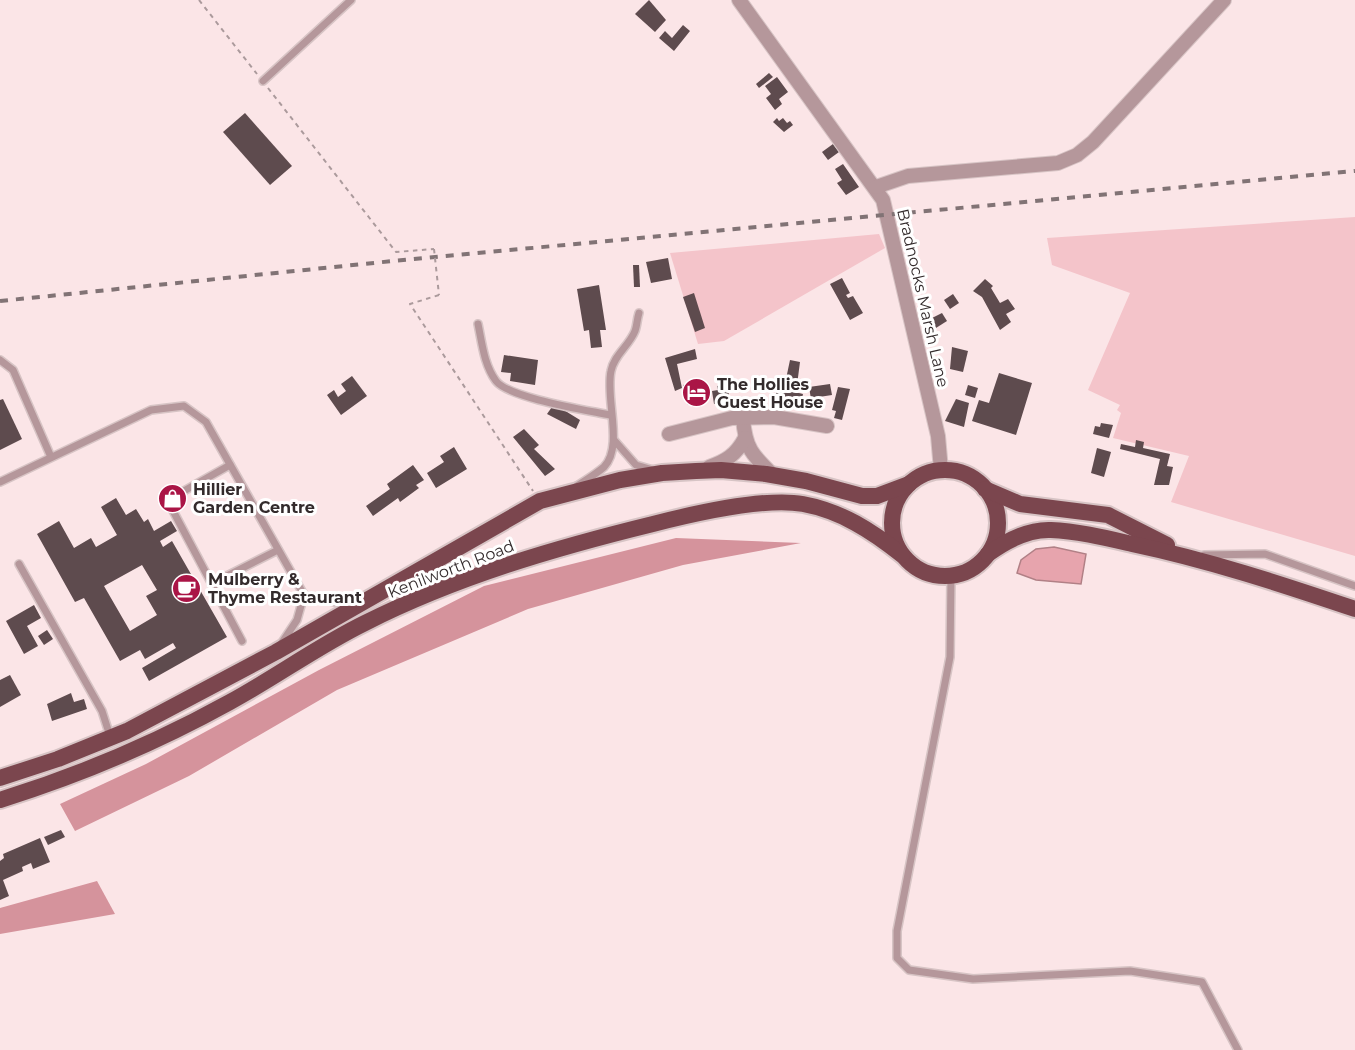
<svg xmlns="http://www.w3.org/2000/svg" width="1355" height="1050" viewBox="0 0 1355 1050" font-family="Montserrat,sans-serif">
<style>
.green{fill:#f4c4ca}
.forest{fill:#d5939c}
.water{fill:#e7a4ad;stroke:#b18086;stroke-width:1.5}
.building{fill:#5e4b4e;fill-rule:evenodd}
.lines{fill:none;stroke-linecap:round;stroke-linejoin:round}
.service-casing{stroke:#d7c4c5;stroke-width:10}
.minor-casing{stroke:#d7c4c5;stroke-width:16}
.trunk-casing{stroke:#d7c4c5;stroke-width:20}
.path{stroke:#ab9a9c;stroke-width:2;stroke-dasharray:4.5 4.5;stroke-linecap:butt}
.service{stroke:#b5979b;stroke-width:7}
.minor{stroke:#b5979b;stroke-width:14}
.trunk{stroke:#7b464e;stroke-width:16}
.rail{stroke:#817375;stroke-width:4;stroke-dasharray:8 8;stroke-linecap:butt}
.path-bridge{stroke:#ab9a9c;stroke-width:2;stroke-dasharray:4.5 4.5;stroke-linecap:butt}
.labels{text-anchor:middle;dominant-baseline:central;stroke-width:6;stroke-linejoin:round;paint-order:stroke}
.street-label{font-size:16px;fill:#332b2c;stroke:#fff}
.poi-label{font-size:16px;font-weight:bold;fill:#332b2c;stroke:#fff;text-anchor:start}
</style>
<rect width="100%" height="100%" fill="#fbe5e7"/>
<g class="green">
<path d="M1355,217v339l-184,-54 18,-46 -76,-18 8,-25 -4,-3 3,-5 -32,-15 42,-97 -78,-28 -5,-27z"/>
<path d="M879,234l6,14 -161,93 -26,3 -28,-91z"/>
</g>
<g class="forest">
<path d="M676,538l125,5 -118,22 -155,44 -191,81 -148,86 -114,55 -15,-27 86,-40 173,-94 165,-84z"/>
<path d="M97,881l18,33 -115,20v-26z"/>
</g>
<path class="water" d="M1054,547l32,7 -5,30 -45,-4 -19,-7 4,-13 15,-11z"/>
<g class="building">
<path d="M649,0l17,20 -11,12 -20,-18z"/>
<path d="M683,25l7,6 -16,20 -15,-13 6,-7 7,7z"/>
<path d="M769,73l4,4 -14,11 -3,-4z"/>
<path d="M777,77l11,15 -9,7 3,5 -7,6 -9,-12 5,-4 -6,-8z"/>
<path d="M245,113l47,53 -22,19 -47,-53z"/>
<path d="M777,118l2,3 4,-3 4,5 3,-2 3,4 -9,7 -11,-10z"/>
<path d="M833,144l6,8 -11,8 -6,-8z"/>
<path d="M843,164l16,23 -13,8 -9,-12 5,-3 -7,-11z"/>
<path d="M668,258l4,21 -21,4 -5,-21z"/>
<path d="M633,265h6l1,22h-6z"/>
<path d="M842,278l8,15 -4,2 2,3 5,-2 10,17 -13,7 -20,-36z"/>
<path d="M985,279l8,7 -2,2 9,15 8,-4 7,10 -9,5 5,8 -11,8 -18,-33 -9,-6z"/>
<path d="M599,285l7,45h-6l2,17 -11,1 -2,-18 -5,1 -7,-42z"/>
<path d="M694,293l11,35 -10,4 -12,-35z"/>
<path d="M953,294l6,9 -9,6 -6,-9z"/>
<path d="M942,313l5,8 -19,12 -6,-10z"/>
<path d="M952,347l16,4 -5,21 -13,-3z"/>
<path d="M695,349l2,10 -20,5 5,24 -7,3 -10,-33z"/>
<path d="M504,355l34,5 -3,25 -25,-4 1,-8 -10,-1z"/>
<path d="M790,360l10,2 -3,23 -6,-1 1,-4 -6,-1z"/>
<path d="M999,373l33,10 -16,52 -44,-14 7,-21 10,3z"/>
<path d="M352,376l15,20 -26,19 -14,-20 7,-5 4,7 8,-6 -5,-7z"/>
<path d="M700,381l5,20 -17,4 -5,-20z"/>
<path d="M727,384l3,17 -16,3 -2,-13 6,-1 -1,-4z"/>
<path d="M778,384l13,3v4l12,3 -3,13 -26,-5z"/>
<path d="M830,384l2,11 -13,2 1,7 -8,1 -3,-18z"/>
<path d="M968,385l10,3 -3,10 -10,-3z"/>
<path d="M838,387l12,2 -8,31 -8,-2 2,-7 -4,-1z"/>
<path d="M3,399l19,40 -22,11v-50z"/>
<path d="M956,399l13,4 -5,24 -19,-6z"/>
<path d="M554,404l26,16 -4,9 -29,-15z"/>
<path d="M1101,423l12,2 -4,13 -16,-4 2,-8 5,1z"/>
<path d="M524,429l15,16 -5,4 21,20 -10,7 -32,-39z"/>
<path d="M1136,440l8,2 -1,6 27,6 -3,12 6,1 -4,18h-15l6,-26 -40,-10 1,-5 14,3z"/>
<path d="M454,447l13,22 -31,19 -9,-15 17,-11 -4,-6z"/>
<path d="M1097,448l14,4 -7,25 -13,-4z"/>
<path d="M413,465l11,15 -8,5 3,3 -19,14 -2,-4 -25,18 -7,-10 24,-17 -3,-5z"/>
<path d="M116,498l10,17 10,-6 8,13 4,-3 6,12 17,-10 6,10 -17,10 3,6 9,-6 55,96 -78,44 -7,-13 34,-20 -3,-5 -28,16 -5,-9 -20,11 -36,-63 -9,4 -38,-68 22,-13 15,27 17,-10 5,9 21,-12 -16,-28zM142,565l15,25 -11,6 11,19 -27,16 -26,-45z"/>
<path d="M34,605l7,13 -14,8 11,20 -14,8 -18,-33z"/>
<path d="M47,630l6,9 -9,6 -6,-9z"/>
<path d="M10,675l11,20 -21,12v-27z"/>
<path d="M71,693l3,9 10,-3 3,10 -35,12 -5,-17z"/>
<path d="M61,830l4,7 -17,8 -4,-8z"/>
<path d="M40,838l10,24 -17,7 -2,-6 -9,4 1,4 -20,9 6,16 -9,4v-39l4,-3 -1,-4z"/>
</g>
<g class="lines">
<defs>
<g id="service">
<path d="M263,81l88,-81"/>
<path d="M478,324c4,19 6,41 18,57 13,17 90,29 114,34"/>
<path d="M0,360l13,10 38,87"/>
<path d="M614,440l22,25 17,5"/>
<path d="M230,465l-55,31 -4,11 71,134"/>
<path d="M0,482l151,-72 33,-4 22,16 98,173 -7,25 -16,24"/>
<path d="M577,486c9,-6 19,-12 27,-19 20,-21 1,-68 7,-96 3,-16 18,-25 24,-40 2,-5 2,-12 4,-18"/>
<path d="M1204,555l61,-1 90,32"/>
<path d="M19,564l83,147 8,25"/>
<path d="M951,576l-1,81 -53,274v27l12,12 64,9 157,-8 72,11 36,68"/>
<path d="M211,584l67,-34"/>
<path d="M304,595l30,7 21,-1"/>
</g>
<g id="minor">
<path d="M739,0l144,200 55,236 3,34"/>
<path d="M876,187l32,-11 150,-13 19,-8 16,-13 131,-142"/>
<path d="M743,418c2,30 9,37 31,58"/>
<path d="M669,434l63,-16 42,-1 53,9"/>
<path d="M709,467c17,-6 27,-12 36,-29"/>
</g>
<g id="trunk">
<circle cx="945" cy="523" r="53"/>
<path d="M985,489l35,15 88,11 59,30"/>
<path d="M988,554c18,-13 40,-25 63,-24 26,1 55,8 81,14 76,16 149,40 223,65"/>
<path d="M0,778l58,-19 69,-28 149,-79 264,-151 80,-21 42,-7 34,-2 25,-1 45,4 40,7 56,15h15l32,-12"/>
<path d="M0,800c80,-25 156,-57 230,-98 46,-25 88,-56 135,-79 91,-46 190,-75 288,-99 39,-10 111,-27 150,-20 38,7 69,27 99,51"/>
</g>
</defs>
<use href="#service" class="service-casing"/>
<use href="#minor" class="minor-casing"/>
<use href="#trunk" class="trunk-casing"/>
<g class="path">
<path d="M199,0l58,74"/>
<path d="M268,88l128,164 38,-3"/>
<path d="M439,295l-29,9 123,187"/>
</g>
<use href="#service" class="service"/>
<use href="#minor" class="minor"/>
<use href="#trunk" class="trunk"/>
<path class="rail" d="M0,301l393,-40 962,-90"/>
<path class="path-bridge" d="M434,249l5,46"/>
</g>
<defs>
<symbol id="hotel-disc" viewBox="-11 -11 22 22"><circle r="9.5" fill="#aa1546" stroke="#fff"/><path d="M-6-4.5h1.5V1H6V5H4.5V3h-9V5H-6ZM-4 0a1.8 1.8 0 1 1 3.6 0ZM.5 0V-2.5h3Q6-2.5 6 0Z" fill="#fff"/></symbol>
<symbol id="shop-disc" viewBox="-11 -11 22 22"><circle r="9.5" fill="#aa1546" stroke="#fff"/><path d="M-5-2.5h2.3a2.7 3.5 0 0 1 5.4 0H5L5.5 6h-11ZM-1.5-2.5h3a1.5 2.3 0 0 0-3 0Z" fill="#fff"/></symbol>
<symbol id="cafe-disc" viewBox="-11 -11 22 22"><circle r="9.5" fill="#aa1546" stroke="#fff"/><path d="M-5.5-4.5H6V0H3Q3 3.5 0 3.5H-2.5Q-5.5 3.5-5.5 0ZM3-3.2v2h1.7v-2ZM-6 4.5H4V6H-6Z" fill="#fff"/></symbol>
</defs>
<g fill-rule="evenodd">
<use href="#hotel-disc" x="680" y="376" width="33" height="33"/>
<use href="#shop-disc" x="156" y="482" width="33" height="33"/>
<use href="#cafe-disc" x="170" y="572" width="33" height="33"/>
</g>
<g class="labels">
<g class="street-label">
<text transform="translate(923 298) rotate(77)">Bradnocks Marsh Lane</text>
<text transform="translate(451 569) rotate(-21)">Kenilworth Road</text>
</g>
<g class="poi-label">
<text x="717" y="384">The Hollies<tspan x="717" dy="18">Guest House</tspan></text>
<text x="193" y="489">Hillier<tspan x="193" dy="18">Garden Centre</tspan></text>
<text x="208" y="579">Mulberry &amp;<tspan x="208" dy="18">Thyme Restaurant</tspan></text>
</g>
</g>
</svg>
